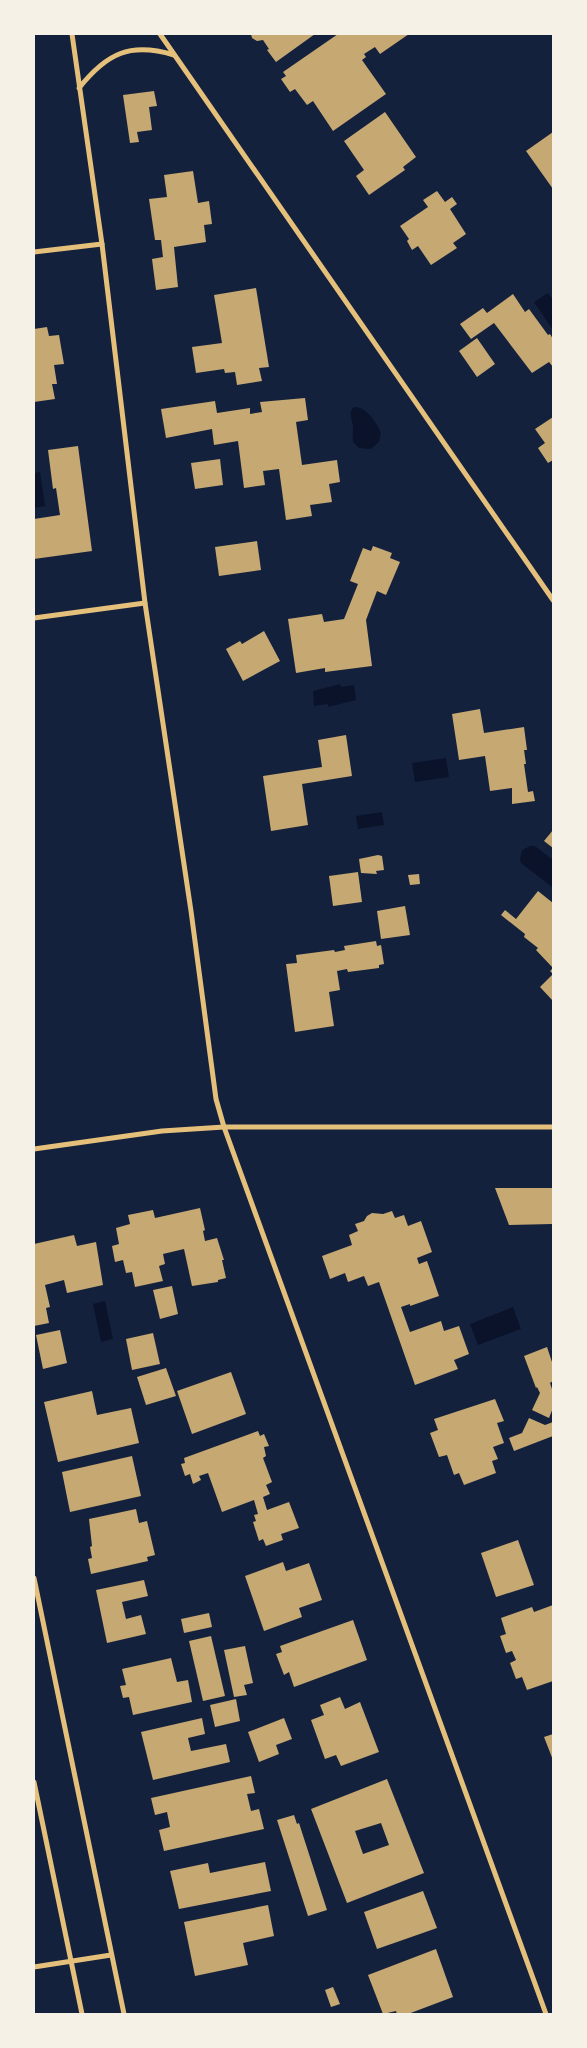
<svg xmlns="http://www.w3.org/2000/svg" width="587" height="2048" viewBox="0 0 587 2048" font-family="Overpass,sans-serif">
<style>
.water{fill:#0b132b}
.building{fill:#c6a872;fill-rule:evenodd}
.lines{fill:none;stroke-linecap:round;stroke-linejoin:round}
.minor{stroke:#e5c07b;stroke-width:5}
</style>
<rect width="100%" height="100%" fill="#14213d"/>
<g class="water">
<path d="M548,293l5,7v30l-19,-28z"/>
<path d="M354,407c13,0 22,15 27,26l-2,9 -8,7 -12,-1 -6,-6c-1,-5 0,-9 0,-14 0,-9 -6,-14 1,-21z"/>
<path d="M40,472l5,34 -11,2v-35z"/>
<path d="M340,684l1,3 13,-2 2,15 -28,7v-3l-14,2 -1,-15z"/>
<path d="M446,758l3,19 -34,5 -3,-19z"/>
<path d="M382,812l2,13 -26,4 -2,-13z"/>
<path d="M530,846h5l18,14v28l-32,-25 -1,-4 2,-9z"/>
<path d="M105,1301l8,38 -12,3 -8,-38z"/>
<path d="M513,1307l8,22 -43,16 -8,-21z"/>
</g>
<g class="building">
<path d="M251,34h64l-39,28 -9,-12 2,-1 -6,-9 -6,1 -5,-3z"/>
<path d="M338,34h71l-29,20 -5,-7 -11,7 2,3 -4,3 24,34 -53,37 -20,-30 -6,4 -12,-16 -5,3 -9,-13 5,-3 -3,-4z"/>
<path d="M154,91l3,15 -8,1 3,23 -15,2 2,10 -9,1 -7,-48z"/>
<path d="M385,112l31,45 -13,10 2,3 -36,25 -13,-19 8,-6 -20,-29z"/>
<path d="M553,132v57l-27,-38z"/>
<path d="M193,171l5,32 11,-2 3,23 -8,1 2,17 -32,5 4,40 -22,3 -4,-31 11,-2 -2,-17h-6l-6,-41 18,-2 -3,-22z"/>
<path d="M437,191l8,11 7,-5 5,7 -7,5 16,25 -13,9 4,5 -26,17 -13,-19 -6,4 -5,-9 2,-2 -9,-13 28,-19 -5,-7z"/>
<path d="M256,288l13,79 -10,1 3,13 -25,4 -2,-13 -10,1 -1,-4 -28,4 -4,-26 30,-4 -8,-48z"/>
<path d="M513,294l12,18 4,-3 19,26 2,-1 3,5v28l-4,-5 -17,11 -38,-50 -23,16 -11,-15 23,-16 4,5z"/>
<path d="M47,327l2,9 10,-1 5,29 -10,1 3,19h-5l3,15 -21,3v-73z"/>
<path d="M477,338l18,26 -18,13 -18,-26z"/>
<path d="M305,398l3,22 -12,2 6,43 35,-5 3,22 -11,2 3,18 -22,3 2,11 -26,4 -7,-51 -16,2 2,14 -21,3 -6,-47 -24,4 -2,-16 -46,9 -5,-29 54,-8 2,12 33,-5v6l12,-2 -2,-10z"/>
<path d="M553,417v43l-5,3 -10,-15 7,-5 -10,-14z"/>
<path d="M78,446l14,105 -58,8v-40l26,-4 -4,-27 -3,1 -5,-39z"/>
<path d="M220,459l3,26 -28,4 -4,-26z"/>
<path d="M257,541l4,29 -42,6 -4,-29z"/>
<path d="M373,546l19,7 -2,5 10,4 -14,33 -9,-4 -11,29 6,46 -47,6v-4l-29,5 -8,-54 34,-5 2,8 20,-3 14,-35 -8,-3 13,-33 8,3z"/>
<path d="M264,631l16,30 -37,20 -17,-32 14,-8 2,3z"/>
<path d="M480,709l4,24 40,-6 3,23h-3l2,14h-2l4,28 5,-1 2,10 -23,3v-16l-22,3 -5,-35 -26,4 -7,-46z"/>
<path d="M346,735l6,41 -50,8 6,41 -37,6 -8,-55 59,-9 -4,-27z"/>
<path d="M553,830v18l-9,-7z"/>
<path d="M378,855l4,1 2,14 -8,1 1,3 -16,-1 -2,-14z"/>
<path d="M358,872l4,30 -29,4 -4,-30z"/>
<path d="M419,874l1,10 -10,1 -2,-10z"/>
<path d="M538,891l15,12v71l-3,-3 3,-3 -17,-18 2,-2 -14,-11 1,-3 -24,-19 4,-5 11,9z"/>
<path d="M405,906l5,29 -29,4 -4,-28z"/>
<path d="M376,941l1,5 4,-1 3,19 -5,1v3l-31,4 -1,-3 -10,2 3,19 -11,2 5,34 -39,6 -9,-68 11,-1 -1,-8 38,-5 1,2 10,-2 -1,-4z"/>
<path d="M553,974v27l-13,-14z"/>
<path d="M495,1188h58l-1,36 -43,1z"/>
<path d="M200,1208l5,22 -2,1 2,10 12,-3 7,22h-2l4,18 -8,2v2l-26,4 -8,-37 -21,5 2,10 -6,2 4,15 -28,6 -3,-15 -6,1 -3,-13 -8,2 -3,-16 7,-2 -3,-16 14,-4 -2,-9 25,-5 2,8z"/>
<path d="M392,1211l3,7 9,-3 4,11 13,-5 11,31 -15,6 2,6 8,-3 12,35 -29,10v-2l-9,3 9,25 31,-11 3,10 15,-5 10,28 -15,6 4,9 -43,16 -36,-103 -11,4 -4,-10 -16,6 -3,-9 -15,6 -8,-23 30,-11 -3,-10 9,-4 -3,-7 9,-3 3,-5 5,-3 11,1z"/>
<path d="M74,1235l3,11 19,-4 7,43 -36,8 -3,-13 -19,5 5,22 -4,1 3,15 -15,3v-82z"/>
<path d="M172,1286l6,28 -18,5 -7,-29z"/>
<path d="M60,1330l7,33 -24,6 -7,-34z"/>
<path d="M153,1333l7,31 -28,6 -6,-31z"/>
<path d="M547,1347l6,18v16l-3,2 3,9v16l-4,10 -17,-8 8,-17 -3,-6 -1,1 -12,-32z"/>
<path d="M166,1368l10,28 -30,9 -9,-28z"/>
<path d="M231,1372l15,42 -54,20 -15,-43z"/>
<path d="M92,1391l5,24 34,-7 8,35 -81,19 -14,-60z"/>
<path d="M495,1399l9,22 -7,2 7,20 -11,4 5,12 -6,2 4,12 -32,12 -5,-12 -5,2 -7,-20 -8,2 -9,-24 8,-3 -4,-11z"/>
<path d="M529,1418l16,7 8,-3v14l-39,15 -5,-13 13,-5z"/>
<path d="M258,1431l2,5 4,-2 5,12 -5,1 2,9 -3,2 9,24 -6,3 4,9 -7,3 4,13 22,-8 10,26 -18,6 2,6 -17,6 -3,-7 -4,2 -6,-19 3,-1 -2,-6 4,-1 -4,-14 -32,12 -14,-39 -9,3 2,4 -8,4 -3,-10 -5,2 -4,-12 4,-1 -1,-5z"/>
<path d="M132,1456l9,40 -71,16 -8,-40z"/>
<path d="M136,1509l3,14 8,-2 8,34 -8,2 1,4 -57,13 -3,-15 4,-1 -2,-11 2,-1 -3,-27z"/>
<path d="M518,1540l16,45 -38,12 -15,-44z"/>
<path d="M283,1562l3,9 23,-8 13,37 -23,8 3,9 -38,14 -19,-55z"/>
<path d="M144,1580l4,16 -26,6 4,17 15,-4 5,19 -39,9 -11,-53z"/>
<path d="M553,1605v76l-26,9 -5,-13 -6,2 -6,-16 6,-3 -4,-9 -6,2 -6,-17 6,-2 -5,-16 31,-11 2,5z"/>
<path d="M209,1613l3,14 -28,6 -3,-14z"/>
<path d="M353,1620l14,40 -73,27 -5,-15 -5,3 -8,-21 6,-2 -2,-6z"/>
<path d="M211,1636l14,60 -22,5 -14,-60z"/>
<path d="M245,1646l8,37 -9,2 3,10 -13,2 -10,-47z"/>
<path d="M171,1658l6,24 11,-2 4,22 -59,13 -4,-18 -6,1 -3,-12 6,-1 -4,-16z"/>
<path d="M340,1697l5,12 15,-7 19,50 -38,14 -5,-11 -11,4 -14,-39 13,-5 -4,-10z"/>
<path d="M236,1699l4,22 -25,6 -5,-22z"/>
<path d="M202,1718l3,16 -17,4 3,13 35,-7 4,18 -77,18 -12,-48z"/>
<path d="M284,1718l8,21 -16,6 3,9 -20,8 -11,-30z"/>
<path d="M553,1734v26l-9,-23z"/>
<path d="M251,1776l4,17 -8,1 4,17 8,-2 5,20 -100,22 -5,-21 11,-3 -3,-15 -12,3 -4,-17z"/>
<path d="M387,1779l37,94 -77,30 -36,-94zM381,1823l8,22 -26,9 -8,-23z"/>
<path d="M294,1815l3,9 2,-1 28,87 -19,6 -31,-96z"/>
<path d="M265,1862l6,29 -92,18 -9,-38 38,-8 2,10z"/>
<path d="M423,1891l14,37 -60,21 -13,-37z"/>
<path d="M268,1905l6,31 -31,7 5,22 -53,11 -11,-54z"/>
<path d="M436,1949l17,48 -45,17h-11l-1,-3 -13,3 -15,-39z"/>
<path d="M333,1987l7,17 -9,3 -6,-17z"/>
</g>
<g class="lines">
<g class="minor">
<path d="M72,34l30,210 43,359 46,308 25,188 8,28 322,887"/>
<path d="M160,34l393,566"/>
<path d="M79,88c28,-35 51,-46 95,-33"/>
<path d="M34,252l68,-8"/>
<path d="M34,618l111,-15"/>
<path d="M34,1149l128,-18 62,-4h329"/>
<path d="M34,1578l90,436"/>
<path d="M34,1782l48,232"/>
<path d="M34,1967l77,-12"/>
</g>
</g>
<rect width="587" height="2048" fill="none" stroke="#f6f1e7" stroke-width="70"/>
</svg>
